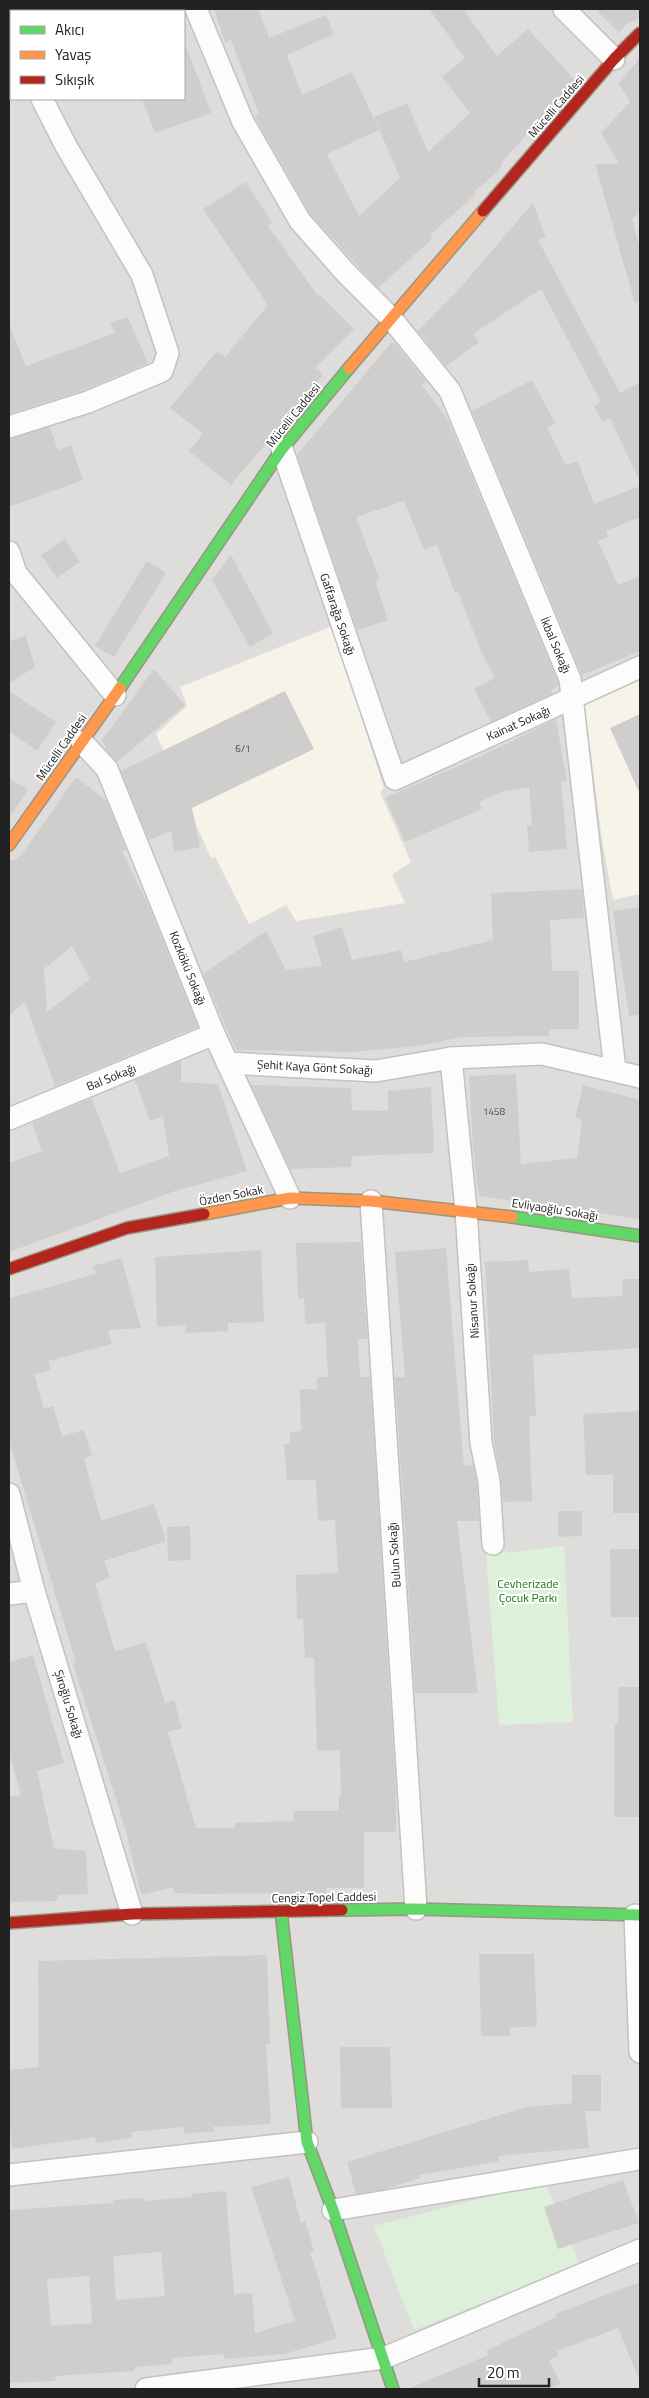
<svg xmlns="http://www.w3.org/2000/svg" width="649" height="2398" viewBox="0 0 649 2398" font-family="'Titillium Web',sans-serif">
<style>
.built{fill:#dedddc;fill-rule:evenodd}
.education{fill:#f6f4e9}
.park{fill:#ddf1da}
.building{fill:#d0cecc;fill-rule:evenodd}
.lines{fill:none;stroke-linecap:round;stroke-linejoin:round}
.street-casing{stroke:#c3c2c1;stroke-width:24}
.fast-casing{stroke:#989784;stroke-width:14}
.slow-casing{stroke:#989784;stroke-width:14}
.jam-casing{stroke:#989784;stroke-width:14}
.street{stroke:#fdfcfc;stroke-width:21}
.fast{stroke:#63d668;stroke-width:11}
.slow{stroke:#ff974d;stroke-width:11}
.jam{stroke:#b3261e;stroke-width:11}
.labels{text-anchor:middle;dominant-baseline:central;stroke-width:4;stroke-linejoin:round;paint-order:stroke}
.number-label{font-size:10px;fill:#4e4d4c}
.street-label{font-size:12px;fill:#222;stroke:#fff}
.park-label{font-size:12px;fill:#1c7619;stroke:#fff}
</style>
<rect width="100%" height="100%" fill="#efedeb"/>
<path class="built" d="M9,9h631v2380h-631zM11,11h173v88h-173z"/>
<g class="education">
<path d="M332,626l52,162 -4,4 31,70 -19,13 13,28 -109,18 -10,-16 -37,19 -34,-67 -4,1 -55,-124 31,-28 -7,-19z"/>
<path d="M640,675v219l-27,6 -11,-60 -18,-139z"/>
</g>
<g class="park">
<path d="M564,1546l9,176 -74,3 -13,-170z"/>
<path d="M545,2182l35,83 -166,65 -40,-104z"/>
</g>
<g class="building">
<path d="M214,9h44l11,29 57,-23 8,19 -47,21 15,40 50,-23 27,58 -52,24 32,62 41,-38 -26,-61 33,-14 21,49 42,-39 -28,-36 23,-19 -36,-49h34l34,47 31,-27 47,51 -74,83 1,2 -5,7 -23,20 2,2 -46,41 3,3 -55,50 -68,-74 -50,-88 -5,-10 4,-2 -28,-74 -6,2z"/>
<path d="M595,9h45v9l-11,4 -10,10z"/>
<path d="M184,46h2l25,67 -56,20 -13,-34h42z"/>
<path d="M640,58v153l-8,8 8,30v53l-5,1 -40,-139h24l-18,-31 29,-31 -11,-19z"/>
<path d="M246,182l26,41 -4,3 50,70 2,-1 34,34 -39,39 8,7 -92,110 -42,-34 14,-17 -33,-26 47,-57 8,6 43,-52 -65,-96z"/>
<path d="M533,203l13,35 -8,2 82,153 20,-11v100l-30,-64 -8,4 -8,-16 7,-4 -60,-113 -68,45 6,8 -33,24 -28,-35 43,-44z"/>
<path d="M128,318l20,45 -64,27 -75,24v-90l17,42 89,-33 -5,-11z"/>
<path d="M391,343h4l31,39 -4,3 26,35 110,262v4l-7,4 1,4 -61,28 -17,-33 21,-11 -14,-27 -23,-59 -3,1 -18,-48 -13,5 -20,-49 -48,16 24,63 -5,1 13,39 -31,10 -60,-175z"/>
<path d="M532,380l23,43 -8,5 19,37 12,-4 16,43 46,-18v31l-34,14 2,6 -10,4 20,44 22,-9v75l-58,24 -110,-264z"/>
<path d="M50,427l8,23 13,-5 12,35 -74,27v-68z"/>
<path d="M65,539l15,23 -23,16 -16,-23z"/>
<path d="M231,555l42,78 -23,14 -38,-67z"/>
<path d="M147,561l19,12 -52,84 -19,-11z"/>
<path d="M26,636l9,31 -26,16v-42z"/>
<path d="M154,669l31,36 -68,57 -11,-12 -4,-10z"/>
<path d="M9,691l47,31 -19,29 -28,-20z"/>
<path d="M285,691l29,58 -122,59 8,39 -26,5 -3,-21 -22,9 -28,-69z"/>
<path d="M640,714v80l-30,-66z"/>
<path d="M556,719l11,62 -6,1 6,67 -38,3 -2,-27h5l-3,-38 -24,4 -26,11 3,7 -77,33 -20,-44 96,-42z"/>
<path d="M76,777l31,24 19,49 -4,1 27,56 49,120 -143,59 -30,-84 -16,14v-156l7,-1 6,-5zM72,946l18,33 -43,33 -3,-43z"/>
<path d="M9,778l19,12 -19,28z"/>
<path d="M582,889l2,29 -34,2 2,51h27v58h-30v7l-86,1 -45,9 -66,6 -116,-2 -33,-76 63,-43 20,39 36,-4 -9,-30 29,-9 10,33 49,-10 3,12 89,-22 -2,-47z"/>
<path d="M640,907v108l-11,1 -16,-105z"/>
<path d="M181,1061v21l37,2 29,87 -72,20 -166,61v-89l33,-12 -10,-28 60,-25 28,75 49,-17 -6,-40 -13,5 -15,-41z"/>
<path d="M516,1074l5,90 56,-6 5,-38 -7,-2 8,-33 57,15v119l-161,-23 -6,-48 -4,-72z"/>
<path d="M251,1085l100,3 1,22 36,1v-20l43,-4 3,66 -82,3 -1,11 -61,2z"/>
<path d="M361,1242l6,97h-9l2,38h10l26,415v40h-32v56h-38v5l-125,1 -27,-1v-6l-33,8 -15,-64 -53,-167 3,-1 -67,-222v-143l87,-24 -3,-8 28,-8 20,70 -33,2 4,14 -64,17 3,9 -17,4 10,35 9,-3 9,30 22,-6 8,26 -8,2 17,63 53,-17 12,37 -62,20 6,17 -15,5 20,68 31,-9 19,61 9,-3 8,28 -14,4 28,96h39v-5l59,-2v-10h45v-16h2l-1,-45 -23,1 -3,-93h-9l-2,-39h-6l-1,-44 42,-2 -3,-53 -17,1 -2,-41h-29l-3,-36h6v-12l11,-1 -1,-42h17v-12h11l-3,-54 -20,1 -1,-26 -6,1 -2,-56z"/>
<path d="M446,1248l18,218 9,-1 4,18 2,38h-22l21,172h-63l-20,-316h10l-10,-125z"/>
<path d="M261,1250l3,72 -36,1v8l-42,2 -1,-8 -28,2 -2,-70z"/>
<path d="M528,1260l1,12 40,-3 3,29 51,-2 -1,-17h18v69l-107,7 3,61h-7l3,85 -29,1 -2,-24 -7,-35 -9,-181z"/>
<path d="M640,1411v102h-27v-38h-27l-3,-61z"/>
<path d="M558,1511h24v25l-24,1z"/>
<path d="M190,1526l1,34 -23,1 -1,-34z"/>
<path d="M610,1549h30v68h-29z"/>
<path d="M33,1655l31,108 -27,8 17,77 32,3 2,43 -30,1 -1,6 -48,1v-105l12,-2 -12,-44v-89z"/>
<path d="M619,1687h21v130h-26l1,-93h3z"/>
<path d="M479,1954h55l3,72 -28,2 1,8h-29z"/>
<path d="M267,1955l3,89h-4l5,80 -58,3 1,4 -30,3 -1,-7 -52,5 1,5 -36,6 -1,-6 -83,12 -3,-34v-45l30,-3 -1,-106z"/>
<path d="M340,2047h50l2,61h-51z"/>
<path d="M572,2075h29v36h-16l4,37 -91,8 1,5 -80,14 1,3 -34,11 -30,5 -9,-32 179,-55 46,-4z"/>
<path d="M289,2177l12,46 4,-2 9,30 -4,1 27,86 -52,16 -61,5v-5l-52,4v6l-38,3v4l-79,5 1,5 -47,2v-173l104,-7v-3l30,-2v3l49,-4v-3l34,-3 8,103 18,-1 3,40 40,-12 -44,-134zM161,2252l4,44 -49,4 -3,-44zM89,2276l3,47 -41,3 -4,-47z"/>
<path d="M623,2180l16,43 -81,26 -14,-42z"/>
<path d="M640,2282v100l-22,-54 -61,23 2,4 -10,5 12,24 -12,5h-141l80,-34 -2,-4 70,-34 -1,-3z"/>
</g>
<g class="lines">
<defs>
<g id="street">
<path d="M196,9l47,113 57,99 46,52 45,45 59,73 120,288 45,391"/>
<path d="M564,9l50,50"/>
<path d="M9,50l2,1"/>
<path d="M9,427l79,-25 74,-31 6,-18 -26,-78 -76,-129 -24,-47"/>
<path d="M282,449l113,330 245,-112"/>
<path d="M9,552l7,21 99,122"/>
<path d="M82,742l25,27 107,265 76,164"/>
<path d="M451,1058l15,152 15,233 8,38 4,63"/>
<path d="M227,1063l149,8 75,-13 91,-4 98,23"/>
<path d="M9,1119l205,-85"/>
<path d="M371,1201l45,708"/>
<path d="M9,1494l25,97 98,323"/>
<path d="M9,1594l25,-3"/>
<path d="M635,1915l5,137"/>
<path d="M9,2175l298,-33"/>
<path d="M333,2210l307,-51"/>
<path d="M146,2389l238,-31 256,-108"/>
</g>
<g id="fast">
<path d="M120,688l162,-239 67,-81"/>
<path d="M512,1217l128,19"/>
<path d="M342,1910l74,-1 224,6"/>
<path d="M281,1911l26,231 26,68 60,179"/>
</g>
<g id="slow">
<path d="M349,368l134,-157"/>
<path d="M9,845l111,-157"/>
<path d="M204,1214l86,-16 81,3 141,16"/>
</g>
<g id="jam">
<path d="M483,211l131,-152 26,-26"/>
<path d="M9,1269l118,-41 77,-14"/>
<path d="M9,1923l123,-9 210,-4"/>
</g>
</defs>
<use href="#street" class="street-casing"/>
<use href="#fast" class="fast-casing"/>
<use href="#slow" class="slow-casing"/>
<use href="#jam" class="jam-casing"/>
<use href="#street" class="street"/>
<use href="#fast" class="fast"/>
<use href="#slow" class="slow"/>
<use href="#jam" class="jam"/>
</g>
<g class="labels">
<g class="number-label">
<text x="243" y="748">6/1</text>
<text x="494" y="1111">1458</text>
</g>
<g class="street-label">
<text transform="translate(556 106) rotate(-49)">Mücelli Caddesi</text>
<text transform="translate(293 415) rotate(-51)">Mücelli Caddesi</text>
<text transform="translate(338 614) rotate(71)">Gaffarağa Sokağı</text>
<text transform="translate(556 645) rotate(67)">İkbal Sokağı</text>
<text transform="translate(518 723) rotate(-24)">Kainat Sokağı</text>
<text transform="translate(61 747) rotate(-55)">Mücelli Caddesi</text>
<text transform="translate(188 968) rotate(68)">Kozkökü Sokağı</text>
<text transform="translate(315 1067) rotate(3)">Şehit Kaya Gönt Sokağı</text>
<text transform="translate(111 1077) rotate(-22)">Bal Sokağı</text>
<text transform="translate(231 1195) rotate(-11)">Özden Sokak</text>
<text transform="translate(555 1209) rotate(9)">Evliyaoğlu Sokağı</text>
<text transform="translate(472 1301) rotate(-94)">Nisanur Sokağı</text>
<text transform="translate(394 1555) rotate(-94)">Bulun Sokağı</text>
<text transform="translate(69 1704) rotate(73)">Şiroğlu Sokağı</text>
<text transform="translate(324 1897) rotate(-1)">Cengiz Topel Caddesi</text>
</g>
<g class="park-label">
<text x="528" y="1583">Cevherizade<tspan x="528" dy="14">Çocuk Parkı</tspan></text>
</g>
</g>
<rect width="649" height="2398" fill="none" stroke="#222222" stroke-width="20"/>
<rect x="10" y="10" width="175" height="90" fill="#ffffff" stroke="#a7a7a7"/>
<rect x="20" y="26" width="25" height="8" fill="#63d668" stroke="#a7a7a7"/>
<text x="55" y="35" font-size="15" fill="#222222">Akıcı</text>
<rect x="20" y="51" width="25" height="8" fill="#ff974d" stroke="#a7a7a7"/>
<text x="55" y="60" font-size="15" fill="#222222">Yavaş</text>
<rect x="20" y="76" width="25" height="8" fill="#b3261e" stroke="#a7a7a7"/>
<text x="55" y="85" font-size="15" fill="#222222">Sıkışık</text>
<path d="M479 2378v8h70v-8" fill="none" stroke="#222222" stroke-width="2.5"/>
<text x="487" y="2378" font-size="15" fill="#222222" stroke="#ffffff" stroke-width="4" paint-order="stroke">20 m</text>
</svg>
